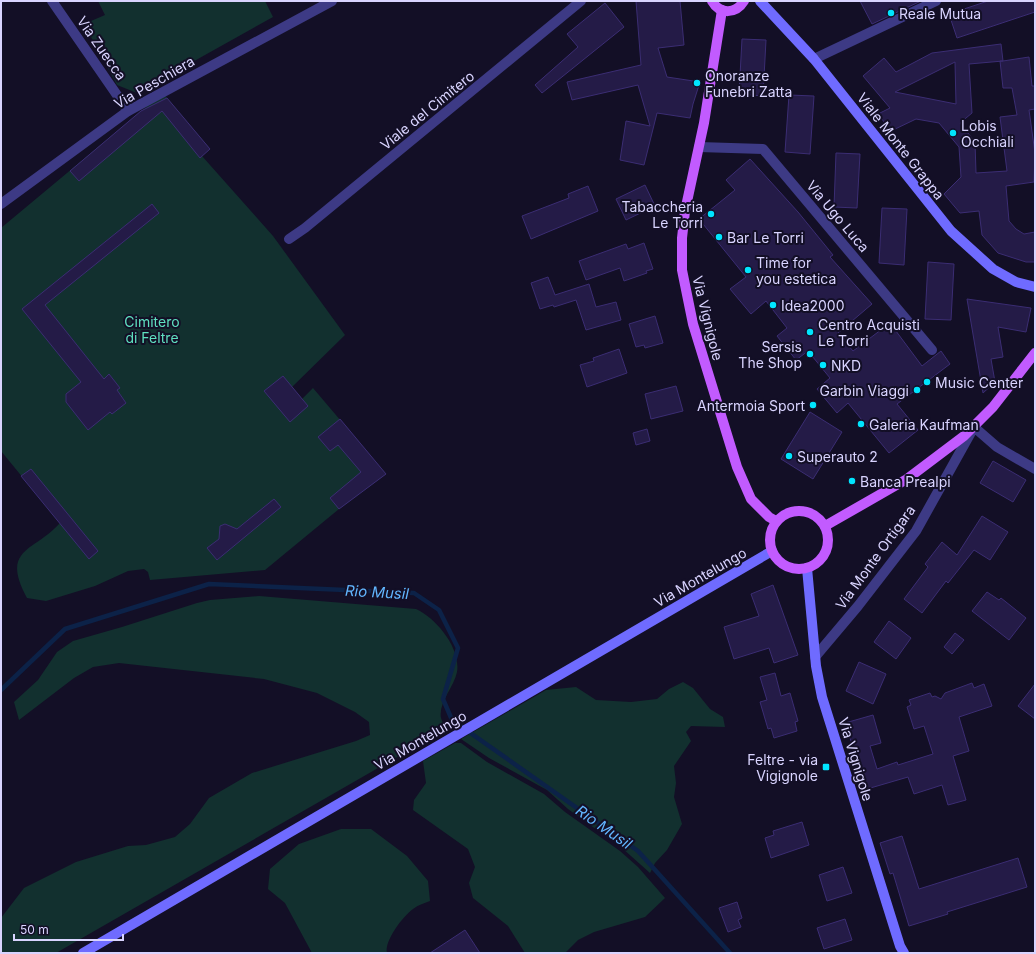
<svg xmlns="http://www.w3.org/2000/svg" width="1036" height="954" viewBox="0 0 1036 954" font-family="Inter,sans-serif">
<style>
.green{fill:#12302f}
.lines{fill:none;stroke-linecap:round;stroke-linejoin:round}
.stream{stroke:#0c2248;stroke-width:4.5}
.building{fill:#241b47;stroke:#3b2d73;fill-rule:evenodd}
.street{stroke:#3d3a85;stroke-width:10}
.secondary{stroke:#6f6bff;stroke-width:10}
.primary{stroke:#c25bff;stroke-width:10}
.poi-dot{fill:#00e5ff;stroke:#130f26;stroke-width:1.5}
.labels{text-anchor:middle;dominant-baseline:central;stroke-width:4;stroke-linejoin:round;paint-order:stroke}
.poi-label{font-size:14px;fill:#d9d4ff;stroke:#130f26;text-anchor:start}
.street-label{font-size:14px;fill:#d9d4ff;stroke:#130f26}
.park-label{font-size:14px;fill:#5fe0c0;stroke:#130f26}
.water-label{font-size:15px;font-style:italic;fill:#62b6ff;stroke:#130f26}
</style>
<rect width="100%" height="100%" fill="#130f26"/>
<g class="green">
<path d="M98,1h167l8,16 -136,76 -20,-8 -33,-61 21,-9z"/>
<path d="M163,93l47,56 -8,7 71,80 72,99 -53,52 10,12 11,-11 73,86 -47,35 -74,61 -115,10 -2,-8 -4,-3 -16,2 -33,15 -49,15 -19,-3c-27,-50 7,-46 33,-75l-59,-72v-223z"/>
<path d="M259,596l157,13c20,9 45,39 41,63 -3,15 -19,31 -16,46 1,4 4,8 5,11l-390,224h-55v-35l23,-30 52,-26 52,-16 18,-1 29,-8 15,-13 19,-26 43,-25 104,-32 14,-6 -1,-13 -14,-10 -38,-19 -53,-14 -145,-16 -26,4 -19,11 -55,42 -5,-18 24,-22 19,-28 16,-11 49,-14 75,-24 13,-3z"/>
<path d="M683,682l10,6 17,21 13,8 2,10 -34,-1 -5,6 5,9 -17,25 2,17 -2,14 8,27 -15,26 -12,13 -5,10 -28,-25 -54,-39 -21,-19 -58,-32 -28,-19 85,-49 30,-3 20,13 35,2 26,-3 12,-10z"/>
<path d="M455,743h6l26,19 57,32 21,18 55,39 18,16 27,31 -20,19 -51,15 -16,8 -13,13h-40l-17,-27 -35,-28 -4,-15 6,-16 -7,-18 -55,-39 1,-10 12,-17 -3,-22z"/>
<path d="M341,829h30l36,27 21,25 2,20c-5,2 -12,4 -17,8 -10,7 -29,32 -26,44h-75l-27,-50 -17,-14 2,-20 29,-25z"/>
</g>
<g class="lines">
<path class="stream" d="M1,690l64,-61 144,-45 205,9 25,17 19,38 -15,51 9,21 186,131 92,102"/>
</g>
<g class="building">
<path d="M636,1h44l4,44 -26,3 9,29 33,5 -7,22 -3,14 -33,-5 -13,52 -24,-5 6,-39 24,5 -12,-41 -66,15 -5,-18 74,-17z"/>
<path d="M860,1h61l-49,23z"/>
<path d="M988,1h47v11l-78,26 -8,-24z"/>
<path d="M605,3l19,24 -82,66 -7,-8 43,-38 -11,-13z"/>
<path d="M742,39l24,1 -3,56 -24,-2z"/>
<path d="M1001,44l2,17 26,-4 3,29h3v23l-6,1 6,43 -1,29 -28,4 3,35 7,8 8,5 11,-2v30h-9l-28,-9 -16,-18 -3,-24 -19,2 -16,-19 17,-17 -2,-30 -20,-24 -23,-4 -25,12 -13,-17 12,-6 -27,-32 21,-18 12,14 36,-19zM1000,61l3,27h9l5,27 -17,2 7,54 -31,2 -1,-31 -15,-19 12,-10 -3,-49 34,-3zM955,62l1,42 -61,-12z"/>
<path d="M789,95l25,1 -4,58 -25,-2z"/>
<path d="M167,98l43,51 -10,9 -38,-47 -83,70 -9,-10 71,-60z"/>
<path d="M836,153l24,1 -3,54 -23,-1z"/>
<path d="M750,159l48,53 35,43 -3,2 42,47 -34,29 15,18 37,-28 32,43 19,-15 9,13 -53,40 21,26 -29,23 -41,-50 -11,10 -20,-24 13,-11 -22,-27 -12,9 -19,-24 10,-8 -21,-27 -15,13 -21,-25 16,-12 -47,-58 36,-29 -9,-10z"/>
<path d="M645,185l10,21 -29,14 -10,-21z"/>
<path d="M588,186l10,25 -67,28 -9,-23 47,-18 -1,-4z"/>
<path d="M152,204l7,9 -114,92 59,74 5,-5 11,14 -3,2 9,13 -14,11 -2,-2 -22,18 -22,-28v-8l15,-12 -59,-73z"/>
<path d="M882,208l25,1 -3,56 -25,-2z"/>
<path d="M644,243l9,26 -7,2 1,2 -23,8 -4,-13 -34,12 -7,-19 47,-17 2,5z"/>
<path d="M928,262l26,2 -3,56 -26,-1z"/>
<path d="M548,277l7,18 34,-11 7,23 20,-5 5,18 -35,10 -10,-30 -22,7 -1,-2 -13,4 -9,-26z"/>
<path d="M967,299l64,9 -5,24 -28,-5 5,30 -12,2 4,23 -12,11z"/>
<path d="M655,316l8,27 -18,5 -1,-3 -8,2 -7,-23z"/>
<path d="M619,349l8,24 -40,14 -7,-22 14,-4 -1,-3z"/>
<path d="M283,376l25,30 -18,16 -26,-31z"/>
<path d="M676,386l7,25 -32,8 -6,-25z"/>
<path d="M810,412l32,20 -29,47 -32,-20z"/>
<path d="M340,419l46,55 -47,35 -9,-11 31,-26 -23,-27 -8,6 -12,-14z"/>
<path d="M647,429l3,12 -14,4 -3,-12z"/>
<path d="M993,461l33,19 -13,22 -33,-19z"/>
<path d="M31,469l67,82 -9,8 -68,-83z"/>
<path d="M274,499l7,8 -64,53 -10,-12 12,-9 1,-13 5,-2 12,5z"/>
<path d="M982,516l26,16 -18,28 -16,-10 -26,33 -2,-2 -24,32 -18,-14 24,-32 -3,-3 17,-22 15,13z"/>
<path d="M773,585l25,70 -24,8 -5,-15 -35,11 -10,-32 35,-11 -8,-22z"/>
<path d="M987,592l12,8 2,-2 25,20 -17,22 -37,-29z"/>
<path d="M889,621l22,17 -15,21 -22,-17z"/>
<path d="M955,633l9,7 -12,14 -8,-7z"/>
<path d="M859,662l27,12 -13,30 -27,-13z"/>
<path d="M775,673l6,23 9,-3 8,28 -3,1 2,9 -23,7 -3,-10 -3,1 -8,-27 7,-2 -7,-23z"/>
<path d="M972,683l2,5 10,-4 8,22 -33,11 10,34 -16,5 13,44 -18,5 -6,-20 -28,9 -6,-17 -41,12 -22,-66 28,-8 8,28 -11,3 7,23 20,-7 1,3 35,-11 -9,-28 -10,3 -7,-22 4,-2 -2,-5 21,-7 2,4 3,-1 6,3 4,-6z"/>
<path d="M1035,684v35l-17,-13z"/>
<path d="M802,822l7,23 -38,13 -6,-20 9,-3 -1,-4z"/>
<path d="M902,836l17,53 99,-31 9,29 -80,25 1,2 -39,12 -16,-53 -3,1 -10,-31z"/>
<path d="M843,867l9,26 -25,8 -8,-26z"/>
<path d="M737,902l5,16 -4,2 3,7 -13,5 -9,-24z"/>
<path d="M845,919l7,21 -28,9 -7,-21z"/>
<path d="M465,930l15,23h-50z"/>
</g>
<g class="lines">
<g class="street">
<path d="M52,1l76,110"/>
<path d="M814,59l122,-58"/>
<path d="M699,147l64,2 169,201"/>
<path d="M1,204l127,-93 204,-110"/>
<path d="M289,239l16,-11 276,-227"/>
<path d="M815,657l43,-51 58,-75 58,-104 23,20 38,22"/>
</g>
<g class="secondary">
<path d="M760,1l54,58 137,172 42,38 23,13 19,5"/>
<path d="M807,568l9,98 6,31 78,249 4,7"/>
<path d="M83,953l689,-402"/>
</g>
<g class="primary">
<path d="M712,1c8,14 24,13 32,0"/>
<path d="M722,10l-18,113 -19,88 -3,27v32l11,54 44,143 14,32 18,18 7,4"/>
<circle cx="799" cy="540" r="29"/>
<path d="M825,526l82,-47 57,-43 29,-29 42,-54"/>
</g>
</g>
<g class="poi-dot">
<circle cx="891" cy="13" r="4"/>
<circle cx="697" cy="83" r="4"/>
<circle cx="953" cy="133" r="4"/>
<circle cx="711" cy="214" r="4"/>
<circle cx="719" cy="237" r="4"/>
<circle cx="748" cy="270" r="4"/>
<circle cx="773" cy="305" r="4"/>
<circle cx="810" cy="332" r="4"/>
<circle cx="810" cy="354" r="4"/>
<circle cx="823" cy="365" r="4"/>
<circle cx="927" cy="382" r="4"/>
<circle cx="917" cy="390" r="4"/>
<circle cx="813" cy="405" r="4"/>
<circle cx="861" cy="424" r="4"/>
<circle cx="789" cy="456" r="4"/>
<circle cx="852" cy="481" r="4"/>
<rect x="822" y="763" width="8" height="8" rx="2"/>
</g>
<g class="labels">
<g class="poi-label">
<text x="899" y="13">Reale Mutua</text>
<text x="705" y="75">Onoranze<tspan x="705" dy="16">Funebri Zatta</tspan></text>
<text x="961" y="125">Lobis<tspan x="961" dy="16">Occhiali</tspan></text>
<text x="703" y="206" text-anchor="end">Tabaccheria<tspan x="703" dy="16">Le Torri</tspan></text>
<text x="727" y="237">Bar Le Torri</text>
<text x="756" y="262">Time for<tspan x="756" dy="16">you estetica</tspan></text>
<text x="781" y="305">Idea2000</text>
<text x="818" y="324">Centro Acquisti<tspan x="818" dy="16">Le Torri</tspan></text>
<text x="802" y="346" text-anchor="end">Sersis<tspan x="802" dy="16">The Shop</tspan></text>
<text x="831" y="365">NKD</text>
<text x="935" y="382">Music Center</text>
<text x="909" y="390" text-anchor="end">Garbin Viaggi</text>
<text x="805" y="405" text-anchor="end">Antermoia Sport</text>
<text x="869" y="424">Galeria Kaufman</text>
<text x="797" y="456">Superauto 2</text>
<text x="860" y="481">Banca Prealpi</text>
<text x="818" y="759" text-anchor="end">Feltre - via<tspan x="818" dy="16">Vigignole</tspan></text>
</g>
<g class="street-label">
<text transform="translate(102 48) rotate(55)">Via Zuecca</text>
<text transform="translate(154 82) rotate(-30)">Via Peschiera</text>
<text transform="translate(427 110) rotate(-39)">Viale del Cimitero</text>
<text transform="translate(901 146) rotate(52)">Viale Monte Grappa</text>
<text transform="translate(838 216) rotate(50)">Via Ugo Luca</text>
<text transform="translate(708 318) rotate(76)">Via Vignigole</text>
<text transform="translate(875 557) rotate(-54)">Via Monte Ortigara</text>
<text transform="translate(700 577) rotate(-30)">Via Montelungo</text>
<text transform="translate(420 740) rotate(-30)">Via Montelungo</text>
<text transform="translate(856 759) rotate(73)">Via Vignigole</text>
</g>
<g class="park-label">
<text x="152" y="321">Cimitero<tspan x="152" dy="16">di Feltre</tspan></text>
</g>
<g class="water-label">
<text transform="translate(377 592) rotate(3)">Rio Musil</text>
<text transform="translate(604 827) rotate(35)">Rio Musil</text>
</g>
</g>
<rect width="1036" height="954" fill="none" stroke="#d9d4ff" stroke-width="4"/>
<path d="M14 934v6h109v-6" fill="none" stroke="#d9d4ff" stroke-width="2"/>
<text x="20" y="934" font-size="12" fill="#d9d4ff" stroke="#130f26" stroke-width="3" paint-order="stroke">50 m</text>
</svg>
